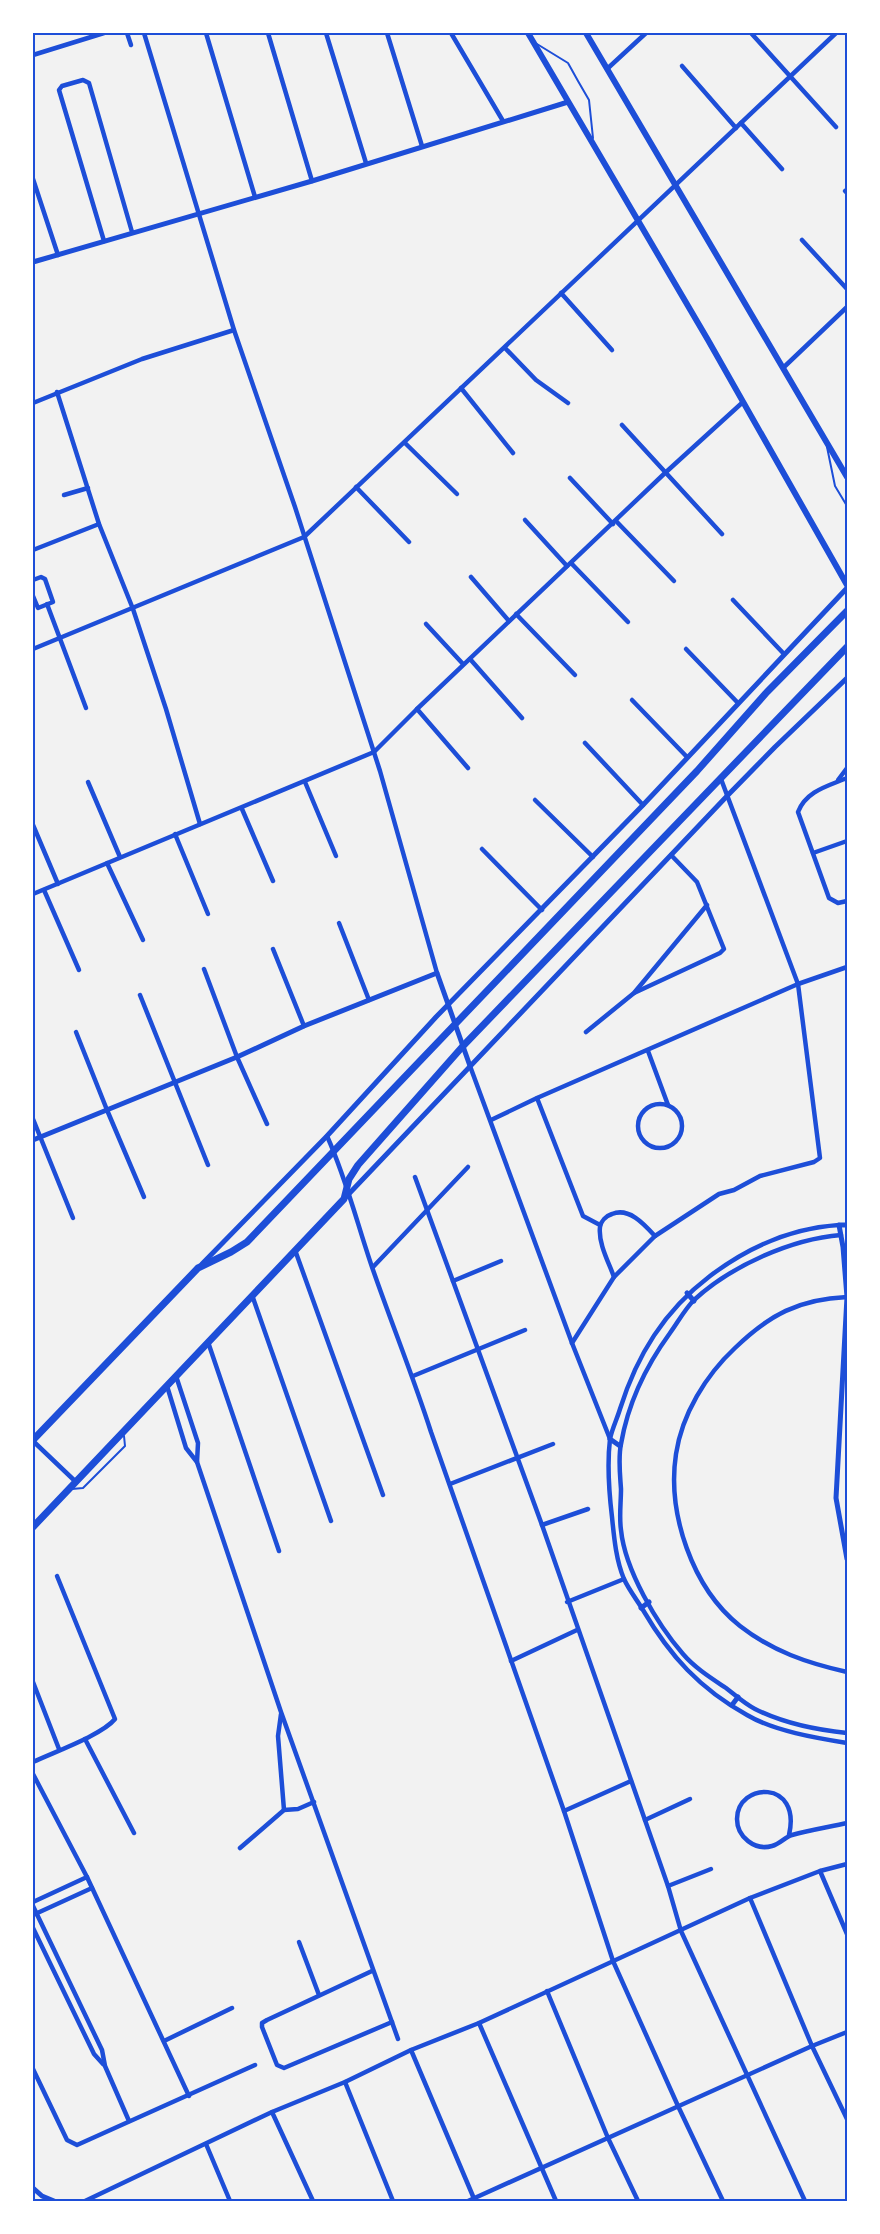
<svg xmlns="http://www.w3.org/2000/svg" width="880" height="2234" viewBox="0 0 880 2234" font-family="'DM Sans',sans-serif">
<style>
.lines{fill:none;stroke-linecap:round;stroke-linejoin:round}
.service{stroke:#1d4ed8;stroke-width:2}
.minor{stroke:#1d4ed8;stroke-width:4.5}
.tertiary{stroke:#1d4ed8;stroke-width:5}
.secondary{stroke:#1d4ed8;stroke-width:6}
.primary{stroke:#1d4ed8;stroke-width:7}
.neatline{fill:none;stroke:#1d4ed8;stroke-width:2}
</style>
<rect width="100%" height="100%" fill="#f2f2f2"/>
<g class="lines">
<g class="service">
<path d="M537,44l31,19 10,18 11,19 4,38"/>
<path d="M827,447l8,39 12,20"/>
<path d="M72,1489l11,-1 42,-42 -1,-10"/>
</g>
<g class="minor">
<path d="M127,33l4,12"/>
<path d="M144,33l90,297 61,177 85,264 57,202"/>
<path d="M206,33l49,164"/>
<path d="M268,33l44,148"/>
<path d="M326,33l40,130"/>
<path d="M387,33l35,113"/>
<path d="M451,33l52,88"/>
<path d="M751,33l85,94"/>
<path d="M846,33l1,1"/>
<path d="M33,55l71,-22"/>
<path d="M682,66l54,62"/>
<path d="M607,69l39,-36"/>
<path d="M741,123l41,46"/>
<path d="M33,179l25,76"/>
<path d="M845,191l2,2"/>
<path d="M802,240l45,49"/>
<path d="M104,241l-45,-151 3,-4 21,-6 6,3 43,149"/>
<path d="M561,293l51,57"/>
<path d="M505,348l31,32 32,23"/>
<path d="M783,368l64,-61"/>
<path d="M461,388l52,65"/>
<path d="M57,392l42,132 34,85 33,100 34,115"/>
<path d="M33,403l109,-44 92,-29"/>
<path d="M622,425l100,109"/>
<path d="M405,443l52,51"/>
<path d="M570,478l43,46"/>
<path d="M356,487l53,55"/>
<path d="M64,495l24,-7"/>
<path d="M525,520l42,46"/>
<path d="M616,521l58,60"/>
<path d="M33,550l66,-26"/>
<path d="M571,563l57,59"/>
<path d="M471,577l38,44"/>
<path d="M33,580l8,-3 4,2 8,23 -15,6 -5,-12"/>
<path d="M733,600l51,54"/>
<path d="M47,604l39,104"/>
<path d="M516,614l59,61"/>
<path d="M426,624l37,40"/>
<path d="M33,649l271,-112 532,-504"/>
<path d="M686,649l52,54"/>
<path d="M470,659l52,59"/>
<path d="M632,700l55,57"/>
<path d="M417,709l51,59"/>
<path d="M585,743l58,62"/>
<path d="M847,778c-19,8 -41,13 -49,34l31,86 9,5 9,-2"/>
<path d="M838,780l9,-12"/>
<path d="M88,782l32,75"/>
<path d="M305,782l31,74"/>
<path d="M535,800l58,57"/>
<path d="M242,809l31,72"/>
<path d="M33,825l25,59"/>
<path d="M175,834l33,80"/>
<path d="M482,849l60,61"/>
<path d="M813,853l34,-12"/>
<path d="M107,863l36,77"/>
<path d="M44,890l35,80"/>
<path d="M33,894l341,-142 43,-43 248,-236 78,-71"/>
<path d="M339,923l30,77"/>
<path d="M273,949l31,77"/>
<path d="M204,969l33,88 30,67"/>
<path d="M634,993l86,-40 4,-4 -27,-67 -26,-27"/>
<path d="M140,995l68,170"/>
<path d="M76,1032l31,78 37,87"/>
<path d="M586,1032l48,-39 73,-88"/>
<path d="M648,1051l20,54"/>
<path d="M470,1066l102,277 38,96"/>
<path d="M537,1098l46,118 17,9"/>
<circle cx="660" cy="1126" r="22"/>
<path d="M33,1119l40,99"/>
<path d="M491,1120l46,-22 261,-114 49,-17"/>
<path d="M327,1136c19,42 30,87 45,131 19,55 41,109 59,165l133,379 49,150 65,145 45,95"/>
<path d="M415,1177l127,348 126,361 13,45 124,270"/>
<path d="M839,1225c-48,3 -92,23 -129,51 -46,35 -73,79 -90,133 -3,10 -8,20 -10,30 -3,25 -1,53 2,78 2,20 4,43 12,62 5,11 13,21 19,31 27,46 57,79 104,105 27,16 69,23 100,28"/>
<path d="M841,1235c-50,4 -110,31 -147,65 -9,9 -16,22 -24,33 -24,33 -42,70 -49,111 -3,14 -1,30 0,45 0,13 -2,28 0,41 4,40 36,94 62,124 12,14 28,24 43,34 9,7 19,16 29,21 28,14 62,21 92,24"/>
<path d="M295,1250l88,245"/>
<path d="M373,1267l95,-100"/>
<path d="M614,1277c-5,-14 -16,-34 -14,-50 1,-6 6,-11 12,-13 17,-7 32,10 43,22"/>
<path d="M453,1281l48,-20"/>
<path d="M252,1295l79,226"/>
<path d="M847,1297c-48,2 -78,18 -112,51 -29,27 -53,66 -59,106 -9,59 16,134 64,172 32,25 67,37 107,46"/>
<path d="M208,1342l71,209"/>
<path d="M572,1343l42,-66 41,-41 64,-42 15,-4 26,-14 54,-14 6,-4 -22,-174 -77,-205"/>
<path d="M176,1376l22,67 -1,19"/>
<path d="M413,1376l112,-46"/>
<path d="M167,1386l19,62 11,14 84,250 117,327"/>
<path d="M33,1441l43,41"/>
<path d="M450,1484l103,-40"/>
<path d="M542,1525l46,-16"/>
<path d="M567,1602l57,-23"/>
<path d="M511,1661l66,-31"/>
<path d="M33,1682l26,67"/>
<path d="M281,1714l-3,22 6,74"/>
<path d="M85,1739l49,94"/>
<path d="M33,1762c21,-10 69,-27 82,-43l-58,-143"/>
<path d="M33,1774l54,103 102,219"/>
<path d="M564,1811l67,-30"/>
<path d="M645,1820l45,-21"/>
<path d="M789,1835c13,-56 -52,-53 -52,-16 0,18 18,32 35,27 8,-2 13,-9 20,-11 18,-5 37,-8 55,-12"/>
<path d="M240,1848l44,-38 14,-1 16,-7"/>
<path d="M820,1871l27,63"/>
<path d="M668,1886l43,-17"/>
<path d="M750,1898l62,148 35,73"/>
<path d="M33,1902l54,-25"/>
<path d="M33,1906l69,144 3,16 24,55"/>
<path d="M33,1915l59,-27"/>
<path d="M33,1928l61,126 9,10"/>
<path d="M299,1942l20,53"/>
<path d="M372,1971l-105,49 -5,3v4l15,38 7,3 108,-46"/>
<path d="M547,1991l61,147 30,63"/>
<path d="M479,2023l77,178"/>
<path d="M164,2041l68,-33"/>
<path d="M411,2050l64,151"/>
<path d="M33,2069l34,71 10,5 178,-80"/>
<path d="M345,2082l48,119"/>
<path d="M272,2112l41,89"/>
<path d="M206,2144l24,57"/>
<path d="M85,2201l187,-89 73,-30 66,-32 68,-27 271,-125 70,-27 27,-7"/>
<path d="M468,2201l344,-155 35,-14"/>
</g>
<g class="tertiary">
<path d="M33,262l279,-81 256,-79"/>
<path d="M33,1140l204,-83 67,-31 133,-53 33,93"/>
<path d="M344,1199l384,-404 47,-48 72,-69"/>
<path d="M847,1225h-8l4,22 4,50 -11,201 11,61"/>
<path d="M202,1264l125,-128 109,-119 207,-212 204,-217"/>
<path d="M687,1293l7,8"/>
<path d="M610,1439l10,7"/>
<path d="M641,1608l8,-6"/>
<path d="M732,1705l6,-8"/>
<path d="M33,2188l9,8 12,5"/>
</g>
<g class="secondary">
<path d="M528,33l180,307 139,245"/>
<path d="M586,33l261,444"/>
</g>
<g class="primary">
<path d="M33,1440l165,-172 33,-16 16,-10 450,-471 70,-79 80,-81"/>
<path d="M33,1527l311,-328 5,-20 9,-14 105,-119 384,-399"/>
</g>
</g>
<rect width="880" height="2234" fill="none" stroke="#ffffff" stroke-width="69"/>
<rect x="34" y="34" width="812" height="2166" class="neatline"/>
</svg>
